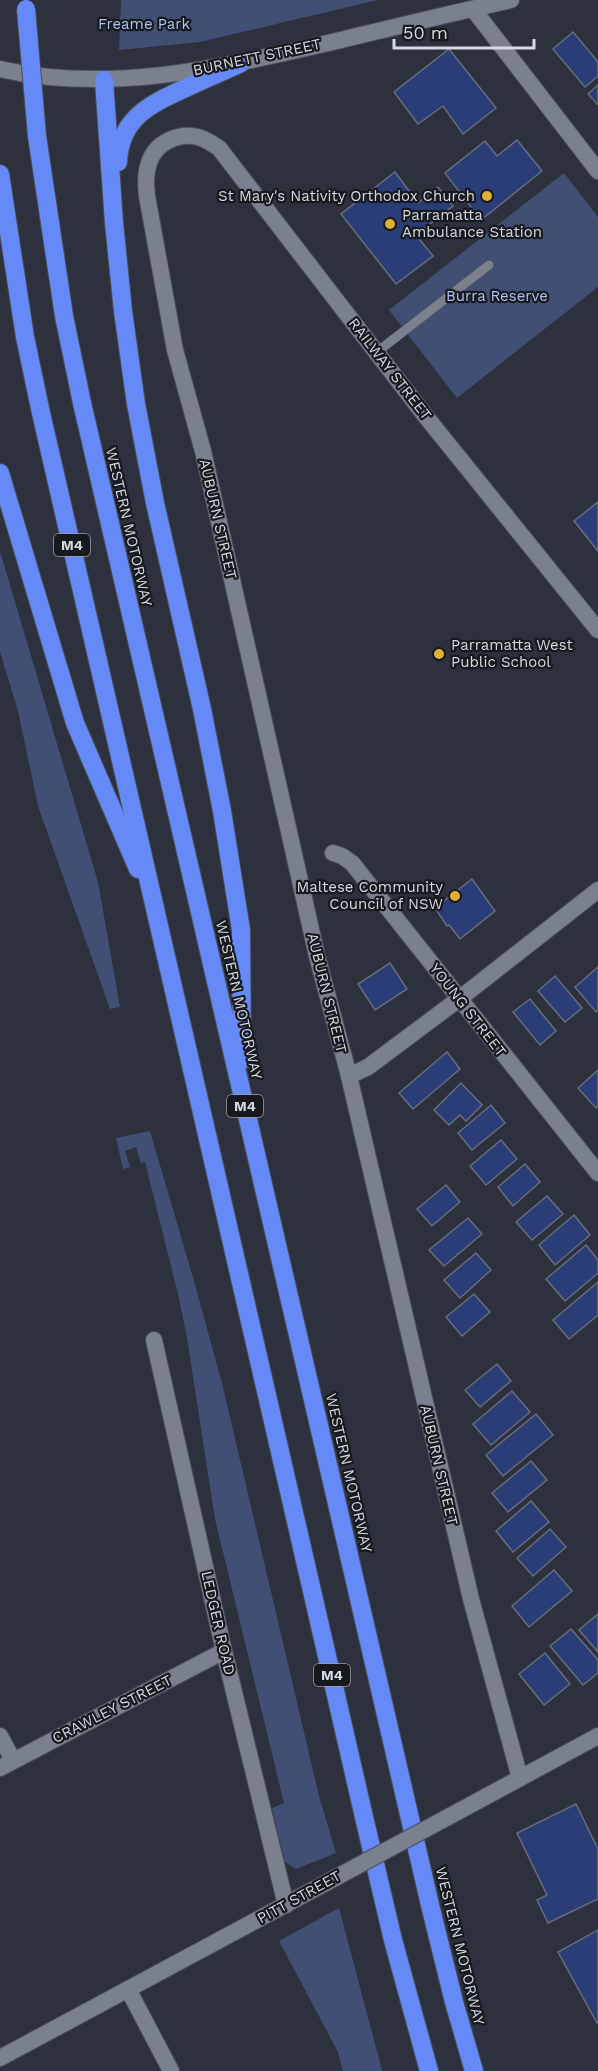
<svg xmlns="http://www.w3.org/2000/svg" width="598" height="2071" viewBox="0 0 598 2071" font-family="'Work Sans',sans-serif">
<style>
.green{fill:#414f75}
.building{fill:#2a3d77;stroke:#676d7b;stroke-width:1.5}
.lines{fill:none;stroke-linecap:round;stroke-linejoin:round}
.service-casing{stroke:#4a4f59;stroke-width:10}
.minor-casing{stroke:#4a4f59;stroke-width:18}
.secondary-casing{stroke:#4a4f59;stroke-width:18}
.motorway-casing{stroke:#4a4f59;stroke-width:20}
.service{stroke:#7a808e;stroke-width:9}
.minor{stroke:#7a808e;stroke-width:16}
.secondary{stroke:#7a808e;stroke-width:16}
.motorway{stroke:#6589f6;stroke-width:18}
.secondary-bridge-casing{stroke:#4a4f59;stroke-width:18;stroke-linecap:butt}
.motorway-bridge-casing{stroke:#4a4f59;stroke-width:20;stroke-linecap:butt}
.secondary-bridge{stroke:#7a808e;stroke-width:16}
.motorway-bridge{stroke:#6589f6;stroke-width:18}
.poi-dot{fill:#deb133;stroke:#17191e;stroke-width:2}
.labels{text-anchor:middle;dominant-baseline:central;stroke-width:4.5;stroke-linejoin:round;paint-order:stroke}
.shield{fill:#17191e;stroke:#9d9fa6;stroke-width:1.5}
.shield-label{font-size:14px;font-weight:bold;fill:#d6d9e1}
.park-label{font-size:15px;fill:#adc3f8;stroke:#17191e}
.street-label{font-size:15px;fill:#d6d9e1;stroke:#17191e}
.poi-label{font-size:15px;fill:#d6d9e1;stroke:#17191e;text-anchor:end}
</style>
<rect width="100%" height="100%" fill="#2c313d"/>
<g class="green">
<path d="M121,0h257l-178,42 -81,8z"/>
<path d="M564,173l34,44v70l-141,111 -68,-88z"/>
<path d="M0,551l98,331 22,125 -10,2 -72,-203 -20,-95 -18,-59z"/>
<path d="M150,1131l44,150 28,102 97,413 17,57 -40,16 -11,-7 -13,-54 12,-5 -69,-284 -28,-181 -9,-44 -33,-132 -4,1 -5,-16 -11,4 5,16 -7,2 -7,-31z"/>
<path d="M339,1908l43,162 1,1h-40l-5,-19 -59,-111z"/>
</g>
<g class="building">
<path d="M573,32l25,30v14l-13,11 -32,-38z"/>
<path d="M449,49l47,59 -33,26 -20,-28 -25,18 -24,-32z"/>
<path d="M598,85v20l-10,-11z"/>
<path d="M517,140l25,31 -61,49 -36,-47 40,-32 12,15z"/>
<path d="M395,172l23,31 20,-16 15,19 -37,29 17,21 -37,28 -55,-70z"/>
<path d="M598,502v49l-24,-30z"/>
<path d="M472,879l23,32 -35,28 -11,-14 -2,1 -12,-18z"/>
<path d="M390,963l17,26 -32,21 -17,-26z"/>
<path d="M598,967v43l-2,2 -21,-25z"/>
<path d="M555,976l27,32 -17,14 -27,-31z"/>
<path d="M530,999l26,32 -16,14 -27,-33z"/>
<path d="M447,1052l13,17 -47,40 -14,-16z"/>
<path d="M598,1070v36l-2,2 -18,-20z"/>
<path d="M461,1083l21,22 -16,16 -6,-6 -11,10 -15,-15z"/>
<path d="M491,1105l14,18 -33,27 -14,-17z"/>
<path d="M501,1140l16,19 -31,26 -16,-19z"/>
<path d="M525,1164l15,18 -27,24 -15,-19z"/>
<path d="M446,1185l14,17 -28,24 -15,-17z"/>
<path d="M547,1196l16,18 -31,26 -16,-18z"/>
<path d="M574,1215l16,20 -35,30 -16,-20z"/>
<path d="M468,1218l14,16 -38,32 -15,-16z"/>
<path d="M586,1245l12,15v13l-33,28 -19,-22z"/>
<path d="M476,1253l15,17 -31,28 -16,-18z"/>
<path d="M598,1282v33l-29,24 -16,-19z"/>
<path d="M474,1294l16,18 -28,24 -16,-19z"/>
<path d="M497,1364l14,17 -31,26 -15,-17z"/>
<path d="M512,1391l18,21 -39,33 -18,-21z"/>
<path d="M536,1414l17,21 -50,41 -17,-21z"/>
<path d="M531,1461l16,19 -39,32 -16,-19z"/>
<path d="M531,1501l18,21 -36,30 -17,-21z"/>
<path d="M550,1529l16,18 -33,29 -16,-18z"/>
<path d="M554,1570l18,21 -43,36 -17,-21z"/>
<path d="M598,1614v38l-19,-22z"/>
<path d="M571,1629l27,31v13l-15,12 -33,-39z"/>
<path d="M545,1653l25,31 -26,21 -25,-31z"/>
<path d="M576,1804l22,45v50l-50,24 -11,-23 10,-5 -30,-62z"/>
<path d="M598,1930v92l-1,1 -39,-71z"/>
</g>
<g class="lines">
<defs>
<path id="service" d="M377,352l112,-87"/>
<g id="minor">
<path d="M473,9l125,162"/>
<path d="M333,853l9,3 10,7 246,310"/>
<path d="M349,1076l19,-9 91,-68 139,-109"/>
<path d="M154,1340l70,311 62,254"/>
<path d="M0,1736l13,24"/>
<path d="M0,1768l224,-117"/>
<path d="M520,1778l-49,-179 -122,-523 -32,-120 -114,-505 -28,-101 -28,-154c-1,-11 -2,-22 2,-33 6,-20 29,-31 49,-26 8,2 14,7 21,11l208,270 171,212"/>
<path d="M128,1989l43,82"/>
</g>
<g id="secondary">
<path d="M0,69c109,25 218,-1 324,-25 62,-15 124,-30 187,-44"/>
<path d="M450,1816l148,-80"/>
<path d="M0,2058l335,-180"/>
</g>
<g id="motorway">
<path d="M104,80l10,143 9,88 13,93 19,99 47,206 20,102 19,119 1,130"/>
<path d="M37,136l27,180 18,87 348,1502 24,97 20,69"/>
<path d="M118,162c2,-46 35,-59 72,-76 17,-8 34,-15 51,-23"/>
<path d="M0,174l25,163 16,76 323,1404 29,123 36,131"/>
<path d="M0,473l75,250 63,146"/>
</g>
</defs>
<use href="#service" class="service-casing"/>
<use href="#minor" class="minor-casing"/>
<use href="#secondary" class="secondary-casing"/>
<use href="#motorway" class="motorway-casing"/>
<use href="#service" class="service"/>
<use href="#minor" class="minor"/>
<use href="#secondary" class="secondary"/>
<use href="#motorway" class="motorway"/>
<defs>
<path id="secondary-bridge" d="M335,1878l115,-62"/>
<path id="motorway-bridge" d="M26,9l11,127"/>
</defs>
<use href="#secondary-bridge" class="secondary-bridge-casing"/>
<use href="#motorway-bridge" class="motorway-bridge-casing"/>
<use href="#secondary-bridge" class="secondary-bridge"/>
<use href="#motorway-bridge" class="motorway-bridge"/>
</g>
<g class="poi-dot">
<circle cx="487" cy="196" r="6"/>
<circle cx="390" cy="224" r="6"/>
<circle cx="439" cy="654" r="6"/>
<circle cx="455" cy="896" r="6"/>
</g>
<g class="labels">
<g class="shield">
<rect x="54" y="534" width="36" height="22" rx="4.5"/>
<rect x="227" y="1095" width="36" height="22" rx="4.5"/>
<rect x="314" y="1664" width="36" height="22" rx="4.5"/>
</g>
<g class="shield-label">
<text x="72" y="545">M4</text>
<text x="245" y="1106">M4</text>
<text x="332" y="1675">M4</text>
</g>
<g class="park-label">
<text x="144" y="24">Freame Park</text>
<text x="497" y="296">Burra Reserve</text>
</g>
<g class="street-label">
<text transform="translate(257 57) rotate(-12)">BURNETT STREET</text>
<text transform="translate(390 369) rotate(52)">RAILWAY STREET</text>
<text transform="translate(218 519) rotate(77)">AUBURN STREET</text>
<text transform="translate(129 527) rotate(77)">WESTERN MOTORWAY</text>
<text transform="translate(327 993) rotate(76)">AUBURN STREET</text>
<text transform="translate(239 1000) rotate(77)">WESTERN MOTORWAY</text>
<text transform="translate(468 1010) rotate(52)">YOUNG STREET</text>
<text transform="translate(439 1465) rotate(77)">AUBURN STREET</text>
<text transform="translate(349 1473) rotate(77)">WESTERN MOTORWAY</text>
<text transform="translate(218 1623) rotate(77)">LEDGER ROAD</text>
<text transform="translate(112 1709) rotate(-27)">CRAWLEY STREET</text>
<text transform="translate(299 1897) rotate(-29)">PITT STREET</text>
<text transform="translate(460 1946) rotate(76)">WESTERN MOTORWAY</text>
</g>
<g class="poi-label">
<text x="475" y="196">St Mary's Nativity Orthodox Church</text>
<text x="402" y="215" text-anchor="start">Parramatta<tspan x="402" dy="17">Ambulance Station</tspan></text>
<text x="451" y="645" text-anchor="start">Parramatta West<tspan x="451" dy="17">Public School</tspan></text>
<text x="443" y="887">Maltese Community<tspan x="443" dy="17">Council of NSW</tspan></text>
</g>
</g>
<path d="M394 39v9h140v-9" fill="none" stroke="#d6d9e1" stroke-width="3"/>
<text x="403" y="39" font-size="18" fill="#d6d9e1" stroke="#17191e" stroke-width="4.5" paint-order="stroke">50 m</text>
</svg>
